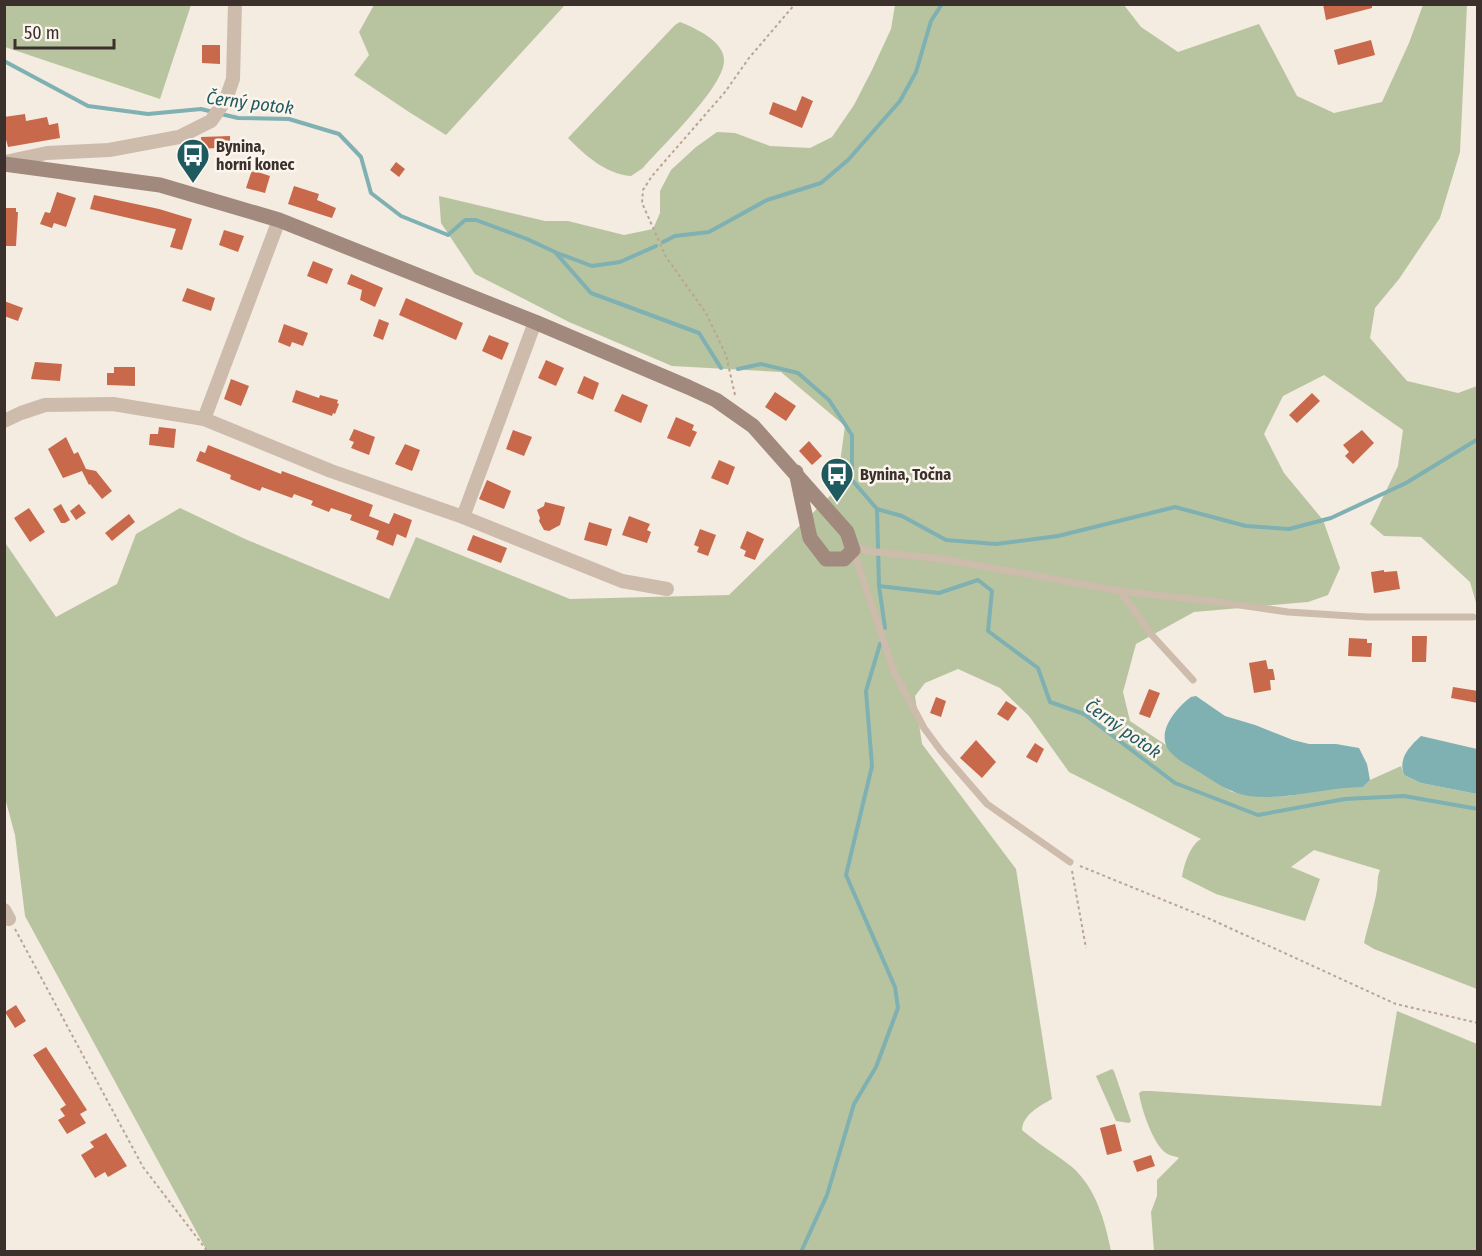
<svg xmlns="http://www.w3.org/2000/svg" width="1482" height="1256" viewBox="0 0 1482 1256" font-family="'Fira Sans Condensed',sans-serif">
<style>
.green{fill:#b8c4a0}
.water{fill:#7fb0b2}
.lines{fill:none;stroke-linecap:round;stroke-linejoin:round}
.stream{stroke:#7fb0b2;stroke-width:4}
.building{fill:#c8694b}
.path{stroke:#b9a596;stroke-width:2;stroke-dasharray:3 3;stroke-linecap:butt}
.lane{stroke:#cdbbac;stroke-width:7}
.street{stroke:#cdbbac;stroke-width:14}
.secondary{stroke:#a18a7d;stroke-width:15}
.labels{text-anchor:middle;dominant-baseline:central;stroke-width:5;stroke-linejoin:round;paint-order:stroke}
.poi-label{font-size:16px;font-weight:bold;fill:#3b302b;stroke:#fbf5ee;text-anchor:start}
.water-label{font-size:18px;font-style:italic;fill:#1f5a5e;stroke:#fbf5ee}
</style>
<rect width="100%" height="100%" fill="#f4ebe1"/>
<g class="green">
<path d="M5,4h186v1l-31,94 -155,-52z"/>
<path d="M374,5v-1l191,1 -119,130 -37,-23 -55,-37 15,-20 -10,-23z"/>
<path d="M895,5h229l17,22 37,25 81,-28 38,72 37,17 48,-11 27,-59 14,-38h44l-7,147 -20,66 -41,61 -24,29 -5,30 37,43 51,12 19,-7v220l-7,-24 -49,-45 -37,-1 -14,-12 28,-58 5,-36 -79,-55 -41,21 -19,38 20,39 39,47 17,48 -12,27 -20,7 -114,10 -58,32 -13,48 7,29 36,24 7,10 59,37 37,5 20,-1 50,-9h24l7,-7 31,-14 3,9 17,8 56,11v195l-103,-40 -10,-6c4,-18 10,-35 13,-53 1,-8 0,-13 3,-20l-66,-20 -23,17 29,12 -15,42 -89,-27 -34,-17c2,-12 8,-32 19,-38l-132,-67 -40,-56 -29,-28 -42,-19 -33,14 -10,13 7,48 94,125 36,230c-12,7 -29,15 -30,31 16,14 34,24 50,37 24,21 33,54 39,84h-904l-182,-335 -10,-81 -10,-37 -1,-257 52,76 61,-33 19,-50 44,-26 65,31 144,60 27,-62 154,62 159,-4 101,-99 8,-19 7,-51 -64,-54 -109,-6 -103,-44 -94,-48 -34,-51 -2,-27 106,25h23l56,14 29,-6 7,-16v-22l11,-21 25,-23 21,-15 18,1 35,13 40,2 22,-11 22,-32 18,-35 19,-41z"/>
<path d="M680,22c15,6 44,19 44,38 1,26 -62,86 -81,108l-12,8c-26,-2 -46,-21 -63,-38l107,-113z"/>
<path d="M1397,1011l80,33v207h-323l-3,-39 6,-16v-16l22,-22c-4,-2 -9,-2 -13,-5 -13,-9 -25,-45 -27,-60l3,-2h9l230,15z"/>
<path d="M1112,1069l2,2 17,50 -2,2 -13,-2 -20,-45z"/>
</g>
<g class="water">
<path d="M1196,696l29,20 30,9 38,15 16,4h27l23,4 8,16 3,16 -7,7c-38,0 -76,14 -114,9 -19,-3 -34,-14 -50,-24 -8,-5 -20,-11 -27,-18 -19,-19 3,-45 19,-57z"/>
<path d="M1421,736l56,13v45l-56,-11 -17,-8c-6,-17 5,-28 17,-39z"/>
</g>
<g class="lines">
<g class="stream">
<path d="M4,61l84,45 60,8 53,-5 12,3"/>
<path d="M221,114l17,4 51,1 50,15 22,23 10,36 30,23 47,19 17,-15h11l51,19 28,13 36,41 108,40 22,35"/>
<path d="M663,242l12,-6 34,-4 58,-32 54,-17 27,-23 52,-59 16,-29 15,-51 11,-17"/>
<path d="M557,253l35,13 28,-4 36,-16"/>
<path d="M738,369l23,-5 37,9 31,27 23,35v45l25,29 2,77 60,7 39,-13 14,11 -4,40 50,37 12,34 34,12 91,69 83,32 87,-16 59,-3 74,13"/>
<path d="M877,509l25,7 44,24 50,4 62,-8 117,-29 71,19 43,3 42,-11 75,-35 72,-44"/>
<path d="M879,586l6,42"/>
<path d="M801,1252l26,-57 27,-91 22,-37 22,-59 -3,-21 -49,-112 26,-109 -6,-75 14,-47"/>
</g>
</g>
<g class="building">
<path d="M1323,4h49v4l-46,12z"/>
<path d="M1371,40l4,15 -37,10 -4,-15z"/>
<path d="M202,45h18v19l-18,-1z"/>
<path d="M802,96l11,5 -11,27 -33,-14 4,-12 23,9z"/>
<path d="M25,114l1,7 21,-4 2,8 9,-2 2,15 -52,9 -4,-15v-15z"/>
<path d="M230,136v11l-28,2 -1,-12z"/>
<path d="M396,162l9,7 -6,8 -9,-7z"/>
<path d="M252,170l18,6 -5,17 -19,-5z"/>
<path d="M294,186l25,8 -2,6 19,8 -4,10 -44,-14z"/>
<path d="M57,192l19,6 -10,29 -12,-4 -2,5 -12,-4 5,-12 5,1z"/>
<path d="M94,195l65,14 33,10 -10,31 -12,-3 6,-18 -86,-20z"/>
<path d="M6,208h10v4h2l-2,34h-12z"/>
<path d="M224,230l20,6 -6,16 -19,-7z"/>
<path d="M313,261l20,8 -6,15 -20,-8z"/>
<path d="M351,274l32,14 -8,19 -15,-7 2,-10 -15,-6z"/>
<path d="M187,288l28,10 -4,13 -29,-10z"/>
<path d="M406,298l57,25 -7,17 -57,-25z"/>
<path d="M4,301l19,7 -5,13 -14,-5z"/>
<path d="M379,319l10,4 -6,17 -10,-4z"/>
<path d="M284,324l24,9 -5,13 -11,-4 -2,5 -12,-5z"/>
<path d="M489,335l20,8 -7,17 -20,-9z"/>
<path d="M546,360l18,8 -8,18 -18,-8z"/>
<path d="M35,362l27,2 -2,17 -29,-2z"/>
<path d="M114,367h21v19l-28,-1v-12h7z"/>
<path d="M584,376l15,7 -6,17 -16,-7z"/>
<path d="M231,379l18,7 -8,20 -17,-7z"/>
<path d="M296,390l23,8 1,-3 18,5 -1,3 2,1 -4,10 -2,-1 -1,3 -40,-14z"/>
<path d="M775,392l21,14 -10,15 -21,-14z"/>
<path d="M1312,393l8,8 -23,22 -8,-8z"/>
<path d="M622,394l26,11 -7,18 -27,-12z"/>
<path d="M676,417l18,8 -2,5 5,2 -7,15 -23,-9z"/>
<path d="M159,427l17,2 -2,19 -25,-3 1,-11h8z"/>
<path d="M354,429l21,8 -6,18 -18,-7 3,-6 -5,-2z"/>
<path d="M513,430l19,7 -8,19 -18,-7z"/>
<path d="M1362,430l12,13 -21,21 -8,-8 4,-4 -6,-7z"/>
<path d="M66,437l8,17 4,-2 8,17 10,2 16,20 -10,8 -12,-15 -1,1 -7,-14 -19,7 -15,-29z"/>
<path d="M809,441l13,15 -10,9 -13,-14z"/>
<path d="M405,444l15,6 -8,21 -17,-7z"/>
<path d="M208,445l73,29 1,-3 91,34 -4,11 20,8 5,-11 18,7 -6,18 -9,-4 -4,12 -17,-7 3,-8 -29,-11 2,-5 -21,-7 -2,4 -18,-7 2,-4 -19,-7 -2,4 -30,-11 -2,4 -30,-12 1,-4 -35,-14 4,-10 5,2z"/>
<path d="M719,460l16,7 -7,18 -17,-7z"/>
<path d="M487,480l24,11 -7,18 -25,-10z"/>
<path d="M545,502l20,5 -5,18 -11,6 -5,-1 -5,-9 1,-3 -3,-8 7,-4z"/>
<path d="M61,504l9,16 -5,3h-4l-8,-14z"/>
<path d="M79,504l7,9 -10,7 -6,-9z"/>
<path d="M29,508l16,24 -15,10 -16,-24z"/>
<path d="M129,514l6,8 -23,19 -7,-8z"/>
<path d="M629,516l21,8 -3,6 4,2 -4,11 -25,-8z"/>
<path d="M589,522l23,7 -5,17 -23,-6z"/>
<path d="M700,529l16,6 -8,21 -11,-4 2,-5 -5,-2z"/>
<path d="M747,531l17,8 -9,21 -11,-4 2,-5 -6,-3z"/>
<path d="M473,535l34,13 -6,15 -34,-13z"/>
<path d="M1384,570v2l13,-1 3,18 -26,4 -3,-21z"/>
<path d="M1412,636h15l-1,26h-14z"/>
<path d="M1349,638l18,1v4h5l-1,14 -23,-1z"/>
<path d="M1266,660l2,9h5l1,5 1,6h-5l1,10 -17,3 -5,-30z"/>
<path d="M1453,687l25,4v12l-27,-5z"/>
<path d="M1149,689l11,4 -10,25 -11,-4z"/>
<path d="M936,697l10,4 -5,16 -11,-4z"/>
<path d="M1006,701l11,7 -9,13 -11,-7z"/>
<path d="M976,740l20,22 -14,16 -22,-20z"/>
<path d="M1035,743l9,6 -7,14 -11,-6z"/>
<path d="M16,1005l10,16 -11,7 -10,-16z"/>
<path d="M46,1047l41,63 -7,4 6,9 -19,11 -9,-14 7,-4 -5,-7 6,-4 -33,-50z"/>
<path d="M1115,1124l7,27 -15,4 -7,-27z"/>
<path d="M106,1133l21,33 -19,11 -3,-5 -10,6 -14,-23 13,-8 -4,-5z"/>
<path d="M1151,1155l4,11 -18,6 -4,-11z"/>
</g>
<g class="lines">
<g class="path">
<path d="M735,395l-9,-40 -20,-42 -40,-56 -24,-54 1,-13 9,-14 73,-84 24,-34 46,-54"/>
<path d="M1080,866l130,53 186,85 82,19"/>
<path d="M1072,871l14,77"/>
<path d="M15,929l128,238 65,85"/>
</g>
<g class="lane">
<path d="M852,544l15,7 75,8 178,32 99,11 69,10 79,5h106"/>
<path d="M853,550l42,124 29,54 17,23 46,53 83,58"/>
<path d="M1120,591l30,42 43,47"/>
</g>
<g class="street">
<path d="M5,162l42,-9 62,-3 70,-13 32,-16 15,-22 7,-20 2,-75"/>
<path d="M204,419l75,-199"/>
<path d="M4,421l17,-8 24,-8 68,-1 91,15 127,52 132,46 159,64 45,8"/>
<path d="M463,517l72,-195"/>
<path d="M4,910l5,9"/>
</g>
<path class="secondary" d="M4,164l156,21 119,35 256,102 153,65 28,13 37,26 94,106 6,18 -9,9h-18l-16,-21 -14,-66"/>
</g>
<defs>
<symbol id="bus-pin" viewBox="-11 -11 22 30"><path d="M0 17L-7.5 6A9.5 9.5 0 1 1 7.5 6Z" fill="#1f5a5e" stroke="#fbf5ee"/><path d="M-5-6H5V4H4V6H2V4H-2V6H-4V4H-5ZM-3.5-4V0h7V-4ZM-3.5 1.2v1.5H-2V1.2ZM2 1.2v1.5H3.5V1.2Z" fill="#fff"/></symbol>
</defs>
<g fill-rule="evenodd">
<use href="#bus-pin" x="174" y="136" width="38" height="52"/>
<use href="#bus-pin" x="818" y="455" width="38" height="52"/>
</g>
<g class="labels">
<g class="poi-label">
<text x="216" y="146">Bynina,<tspan x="216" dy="18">horní konec</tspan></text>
<text x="860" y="474">Bynina, Točna</text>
</g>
<g class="water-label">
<text transform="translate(250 103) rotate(7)">Černý potok</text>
<text transform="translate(1123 729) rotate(35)">Černý potok</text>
</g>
</g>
<rect width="1482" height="1256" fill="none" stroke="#3b302b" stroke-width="12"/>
<path d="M15 39v9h99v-9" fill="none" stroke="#3b302b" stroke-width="3"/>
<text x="24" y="39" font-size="18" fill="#3b302b" stroke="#fbf5ee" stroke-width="4.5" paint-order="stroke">50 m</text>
</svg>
